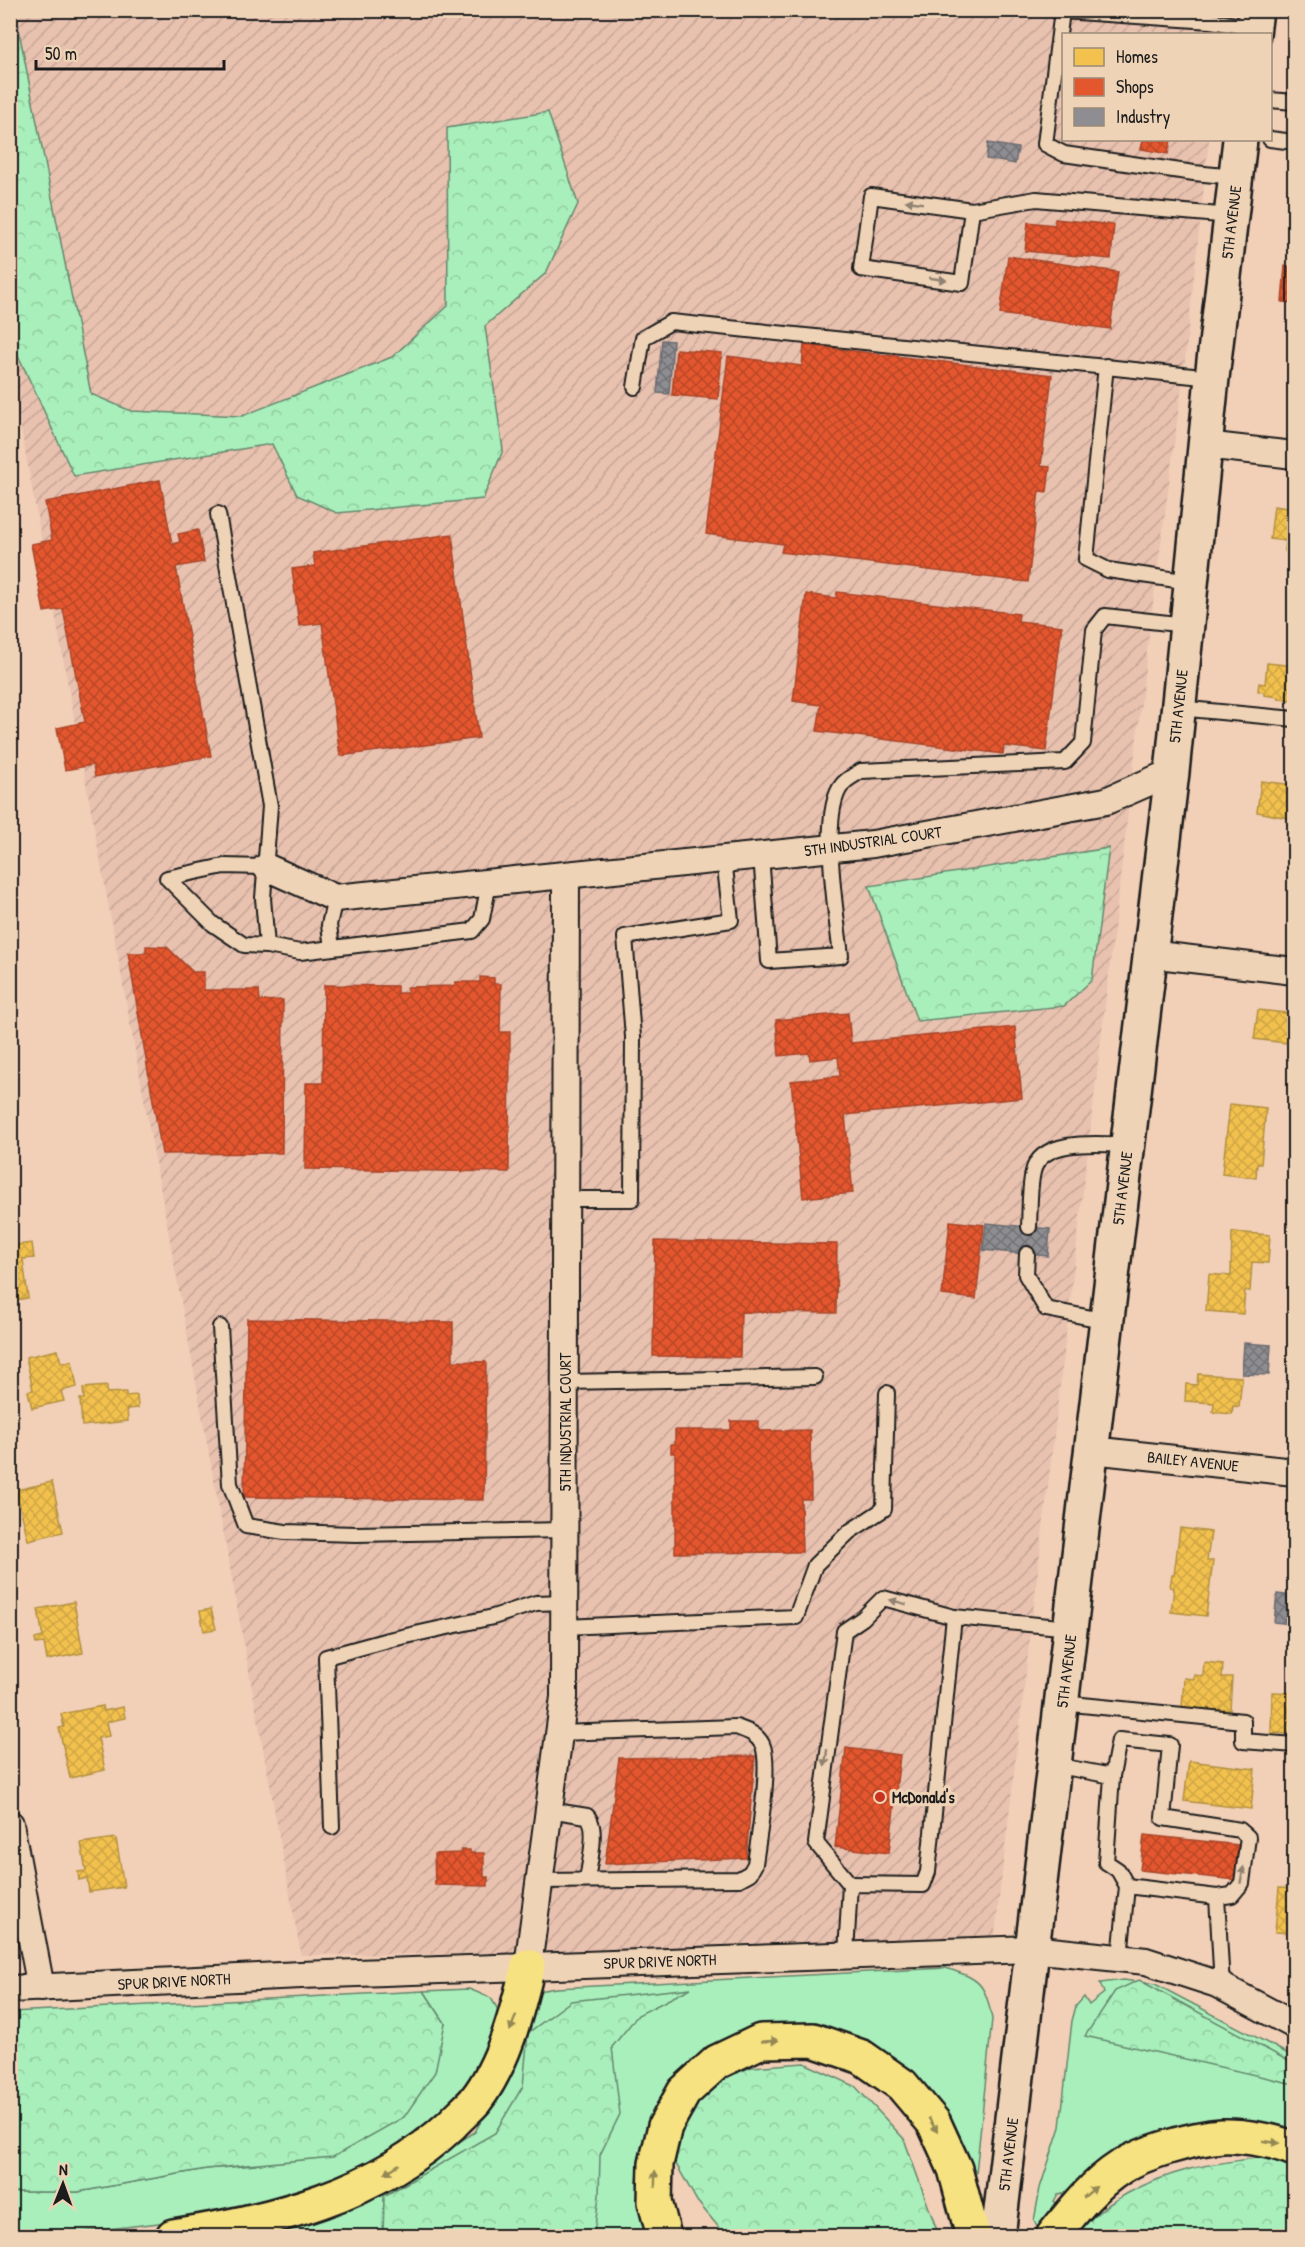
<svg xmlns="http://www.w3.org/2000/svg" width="1305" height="2247" viewBox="0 0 1305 2247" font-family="'Patrick Hand',sans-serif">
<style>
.industrial{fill:url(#industrial-furrows)}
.green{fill:#a9efbb;stroke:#62866c;stroke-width:1.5}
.forest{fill:url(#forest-crowns);stroke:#62866c;stroke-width:1.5}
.homes{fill:url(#homes-cross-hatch);stroke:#b2903f;stroke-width:1.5}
.shops{fill:url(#shops-cross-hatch);stroke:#a84529;stroke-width:1.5}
.industry{fill:url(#industry-cross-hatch);stroke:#6b6b6f;stroke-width:1.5}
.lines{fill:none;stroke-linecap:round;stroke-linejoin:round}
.lane-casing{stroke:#1c1c1c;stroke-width:18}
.street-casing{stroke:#1c1c1c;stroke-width:30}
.secondary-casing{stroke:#1c1c1c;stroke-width:38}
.highway-casing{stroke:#1c1c1c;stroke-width:38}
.lane{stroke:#efd3b6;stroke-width:14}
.street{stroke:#efd3b6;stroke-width:26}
.secondary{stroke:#efd3b6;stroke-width:33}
.highway{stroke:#f7e281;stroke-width:33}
.oneway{fill:#908171}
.oneway2{fill:#948954}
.poi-dot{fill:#c8321e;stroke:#efd3b6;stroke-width:2}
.labels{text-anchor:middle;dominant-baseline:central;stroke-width:6;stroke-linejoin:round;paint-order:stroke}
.street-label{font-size:16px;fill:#1c1c1c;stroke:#efd3b6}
.poi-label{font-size:16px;font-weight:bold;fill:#1c1c1c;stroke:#efd3b6;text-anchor:start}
</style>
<defs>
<pattern id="industrial-furrows" width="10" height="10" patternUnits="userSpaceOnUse" patternTransform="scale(1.5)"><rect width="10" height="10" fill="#e8c1af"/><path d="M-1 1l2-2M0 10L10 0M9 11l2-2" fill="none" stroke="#c6a596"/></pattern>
<pattern id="forest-crowns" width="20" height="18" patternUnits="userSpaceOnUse" patternTransform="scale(1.5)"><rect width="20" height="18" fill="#a9efbb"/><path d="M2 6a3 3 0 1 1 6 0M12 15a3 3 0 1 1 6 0" fill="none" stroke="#91cca0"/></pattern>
<pattern id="homes-cross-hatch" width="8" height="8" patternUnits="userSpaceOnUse" patternTransform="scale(1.5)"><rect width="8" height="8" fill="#f2c14e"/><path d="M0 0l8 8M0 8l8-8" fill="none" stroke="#cfa544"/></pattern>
<pattern id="shops-cross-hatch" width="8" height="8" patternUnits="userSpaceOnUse" patternTransform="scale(1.5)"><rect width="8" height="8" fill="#e4572e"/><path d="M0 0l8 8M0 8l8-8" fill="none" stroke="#b84726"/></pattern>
<pattern id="industry-cross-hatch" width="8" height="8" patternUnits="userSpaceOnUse" patternTransform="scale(1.5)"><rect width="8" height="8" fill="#8d8d92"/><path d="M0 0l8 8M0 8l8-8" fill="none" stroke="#727276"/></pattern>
</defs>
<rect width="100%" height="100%" fill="#f2cfb7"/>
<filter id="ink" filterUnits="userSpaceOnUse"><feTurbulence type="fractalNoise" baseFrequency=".0167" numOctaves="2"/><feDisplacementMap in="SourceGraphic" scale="12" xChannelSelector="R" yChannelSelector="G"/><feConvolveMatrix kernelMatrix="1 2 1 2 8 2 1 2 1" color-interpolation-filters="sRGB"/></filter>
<g filter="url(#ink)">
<path class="industrial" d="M10,11h1213l-2,23h-157v106h145l-26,237 -32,241 -158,1331 -692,6 -290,-1581z"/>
<g class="green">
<path d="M946,1968c34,11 39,15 46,51l-16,154 -10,4 -85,-125 -36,-19 -58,-8 -112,59 -28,39 -10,58 9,55h-416l177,-61 68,-43 29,-54 34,-87 18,-3z"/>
<path d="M1123,1980l32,4 139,73v78l-146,2 -37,16 -49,44 1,-4 -5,1 -4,7 3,3 -13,19 -7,4 -3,-6 6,-33 20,-61 12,-106 4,-15 8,-9 5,8 15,-12 -4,-10z"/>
<path d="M469,1989l22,9 12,20 -6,30 -51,68 -87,55 -150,46 -159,19 -39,-1v-43h67l128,-23 50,-4 189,-142 -21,-32z"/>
</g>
<g class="forest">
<path d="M10,11h5l10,51 66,332 40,17 111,5 150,-59 56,-51 -1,-178 101,-16 30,92 -32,69 -61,53 18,124 -20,49 -146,14 -40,-18 -25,-51 -198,32 -63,-136z"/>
<path d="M1109,848l-17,132 -28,26 -147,15 -48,-135z"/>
<path d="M1139,1980l155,84v20l-209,-48 30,-45z"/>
<path d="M691,1988l-53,27 -26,32 8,67 -20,41 -1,41 -5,38 -4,2h-207l1,-40 111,-63 28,-47 5,-53 43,-32z"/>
<path d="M424,1991l21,32 -10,49 -31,45 -71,40 -127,12 -128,23h-67v-180z"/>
<path d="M804,2063l51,23 49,53 35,97h-213l-29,-35 -22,-39 10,-57 30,-25 37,-13z"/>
<path d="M1263,2157l31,11v68h-217c21,-34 75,-57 113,-67 23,-6 49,-8 73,-12z"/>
</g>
<g class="homes">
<path d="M1274,506l20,3v43l-9,-1 1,-10 -16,-2z"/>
<path d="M1267,663l27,3v32l-3,-1 -1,3 -12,-1 1,-2 -15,-2v-3l-6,-1 1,-8 6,1z"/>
<path d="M1261,781l33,4v34l-37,-7z"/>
<path d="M1258,1010l36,4v30l-40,-5z"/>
<path d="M1230,1104l36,4 -5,56h-4l-1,14 -34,-4z"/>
<path d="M1232,1232l38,3 -2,28 -16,-1 -2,29h-5l-2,23 -37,-3 3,-37 22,2z"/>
<path d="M32,1243l2,15 -11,1 5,39 -18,3v-55z"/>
<path d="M58,1350l3,13 11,-2 5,26 -16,4 3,10 -32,7 -4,-17 5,-1 -7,-33z"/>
<path d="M1198,1374l44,3 -3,30 -6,-1 -1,8 -19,-2 1,-9 -29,-2 1,-17 11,1z"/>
<path d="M107,1386v7l19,-1v4l11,-1 1,13 -11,1 1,12 -46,5 -2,-27h4l-1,-11z"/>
<path d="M52,1482l11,50 -35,8 -12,-50z"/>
<path d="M1180,1528l31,4 -4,29h6l-7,55 -35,-4 3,-24 -4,-1 2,-12h2z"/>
<path d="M74,1602l9,51 -36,7 -3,-17 -8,1 -1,-5 8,-2 -5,-28z"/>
<path d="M211,1609l5,20 -12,2 -4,-20z"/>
<path d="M1204,1662l19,2 -1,13h10l-2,33 -48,-1 2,-31 10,1v-4l9,1z"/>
<path d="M1272,1692l22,1v41l-23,-1z"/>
<path d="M103,1706l1,5 19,-4 2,11 -19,4 3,14 -11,2 7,32 -35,8 -11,-50 5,-1 -3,-13z"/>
<path d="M1189,1761l66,8 -4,40 -67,-8z"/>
<path d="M116,1838l8,49 -35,5 -2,-14 -8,2 -1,-8 8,-1 -5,-28z"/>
<path d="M1279,1888l15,1v44l-19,-1z"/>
</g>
<g class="shops">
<path d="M1143,140h28l-3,14 -27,-5z"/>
<path d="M1293,152h1v33l-4,-1z"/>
<path d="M1055,219l59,6 -3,34 -86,-8 3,-29 27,3z"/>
<path d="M1008,256l110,16 -8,57 -110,-15z"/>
<path d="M1285,266l9,1v36l-12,-1z"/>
<path d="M804,345l248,30 -11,91 9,1 -3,25 -8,-1 -11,91 -247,-30 2,-8 -77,-10 22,-178 74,10z"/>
<path d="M676,349l46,4 -4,46 -46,-4z"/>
<path d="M160,480l12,64 8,-2 -2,-8 20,-4 6,32 -28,5 35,189 -116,21 -2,-12 -28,5 -8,-42 28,-6 -22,-113 -19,3 -13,-68 21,-4 -7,-38z"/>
<path d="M452,534l27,204 -139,18 -18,-133 -23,3 -7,-57 23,-3 -2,-13z"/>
<path d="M837,592l182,22 -1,7 44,5 -16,125 -42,-5 -1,8 -186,-23 4,-26 -28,-4 13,-107 30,4z"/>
<path d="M146,946l21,1 26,25h11v18h55l1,11 23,-1 -1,153 -120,1 -34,-201h18z"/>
<path d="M480,977l14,1v6h7l-1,48h10l-1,140 -204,-3 1,-86h17l1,-98 73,1v7h10v-6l48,-1v-4h25z"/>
<path d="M848,1013l3,30 164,-16 7,71 -177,17 8,78 -50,5 -12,-117 49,-5 -2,-19 -28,3 -1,-7 -30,3 -3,-36z"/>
<path d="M950,1221l34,4 -8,74 -34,-4z"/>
<path d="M655,1241l182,3 -1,69 -95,-1 -1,45 -87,-1z"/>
<path d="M247,1319l206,3v39l33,1 -2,138 -240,-3z"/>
<path d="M731,1421h28v10l51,-1 1,69h-10l1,53 -127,1v-100h-4v-9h4v-14h56z"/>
<path d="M846,1748l54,7 -11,98 -54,-6z"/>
<path d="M755,1756l-9,102 -141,6 14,-106z"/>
<path d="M1144,1835l95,10 -3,35 -96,-10z"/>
<path d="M461,1850h9v3h14v24h4v9l-53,-1 -1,-31 27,-1z"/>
</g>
<g class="industry">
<path d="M988,143l30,5 -3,16 -29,-5z"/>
<path d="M662,340l11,1 -4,53 -12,-1z"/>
<path d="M986,1223l64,6 -2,27 -65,-6z"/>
<path d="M1244,1343l27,2 -2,30 -27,-1z"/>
<path d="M1277,1594l17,2 -3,28 -17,-2z"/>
</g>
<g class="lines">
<defs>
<g id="lane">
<path d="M1270,100l24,2"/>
<path d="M1270,139l24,3"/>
<path d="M1235,177l-41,-4 -130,-19 -19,-10 17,-133 149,10 43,7"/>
<path d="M972,210l-10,73 -101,-14 10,-73 101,14 64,-11 195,17"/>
<path d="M1106,366l-20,193 22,11 82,12"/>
<path d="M635,387l8,-49 28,-16 541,56"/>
<path d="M218,514l52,292 -7,92 4,48 -23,-1 -31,-21 -46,-46 57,-12 42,1"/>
<path d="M1178,708l116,11"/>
<path d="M761,855l8,106 72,-5c-4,-38 -22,-143 1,-171 4,-6 13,-10 19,-14l204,-9 18,-19 11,-113 11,-14 81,9"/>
<path d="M267,946l33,6 172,-21 10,-12 7,-36"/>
<path d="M332,948l-3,-23 6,-27"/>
<path d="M565,1199h67l1,-162 -8,-100 106,-17 -7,-61"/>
<path d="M1029,1227c1,-18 0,-38 4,-55 7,-35 68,-28 94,-27"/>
<path d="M1027,1254l-1,21 20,34 61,12"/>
<path d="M220,1327l10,157 16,42 39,6 71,2 208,-4"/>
<path d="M565,1382l250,-5"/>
<path d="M564,1627l232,-10 19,-52 34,-33 35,-23 3,-116"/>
<path d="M1062,1703l181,18v20l51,4"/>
<path d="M1054,1765l58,11 -6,86 12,8 9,16 -7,72"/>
<path d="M1112,1776l7,-36 51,5 -7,73 77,12 8,7 -6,46 -10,12 -15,2 -90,-11"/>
<path d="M549,1810l38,6c12,11 2,49 0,64"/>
<path d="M332,1827l-6,-170 62,-17 105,-23 43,-14 28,-1"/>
<path d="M539,1881l200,-2 11,-6 5,-9c3,-24 17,-101 7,-120 -6,-11 -15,-13 -26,-17l-177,6"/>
<path d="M850,1884l-34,-41 28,-212 19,-13 20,-20 71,19"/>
<path d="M1217,1897l5,90"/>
<path d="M846,1954l4,-70 73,1 5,-13 26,-255 117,11"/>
</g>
<g id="street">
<path d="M1205,445l89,10"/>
<path d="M266,867l69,31 538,-54 233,-43 66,-29"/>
<path d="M1149,954l145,17"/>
<path d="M1092,1450l202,22"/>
<path d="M10,1824l31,164"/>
<path d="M528,1966l36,-269 2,-822"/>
<path d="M10,1989l291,-14 731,-26 114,12 71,23 77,41"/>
</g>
<g id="secondary">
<path d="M1253,34l3,-24"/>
<path d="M998,2236l174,-1464 40,-394 28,-238"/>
</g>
<g id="highway">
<path d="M173,2236c99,-15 204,-41 279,-112 7,-8 16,-15 23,-23 29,-37 42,-89 53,-135"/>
<path d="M664,2236l-9,-34 1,-38 9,-38 19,-34 33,-30 44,-21 52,-1 49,17 40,28 32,38 21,46 18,67"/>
<path d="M1053,2236c20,-25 40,-51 68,-69 23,-15 73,-29 101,-31 20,-1 54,5 72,13"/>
</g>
</defs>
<use href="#lane" class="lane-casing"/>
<use href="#street" class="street-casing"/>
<use href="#secondary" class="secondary-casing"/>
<use href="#highway" class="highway-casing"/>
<use href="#lane" class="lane"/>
<use href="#street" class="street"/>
<use href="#secondary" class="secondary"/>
<use href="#highway" class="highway"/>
</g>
<defs><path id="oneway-solid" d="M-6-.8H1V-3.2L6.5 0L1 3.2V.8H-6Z" transform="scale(1.5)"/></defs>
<g class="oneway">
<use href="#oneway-solid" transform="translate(914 202) rotate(-172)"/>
<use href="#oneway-solid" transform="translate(938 279) rotate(8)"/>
<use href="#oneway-solid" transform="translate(898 1602) rotate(-165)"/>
<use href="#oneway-solid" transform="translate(826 1758) rotate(97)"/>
<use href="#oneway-solid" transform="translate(1242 1875) rotate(-79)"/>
</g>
<g class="oneway2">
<use href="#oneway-solid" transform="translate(513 2023) rotate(111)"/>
<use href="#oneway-solid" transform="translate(770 2041) rotate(-4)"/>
<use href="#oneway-solid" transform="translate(933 2125) rotate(59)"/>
<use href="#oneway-solid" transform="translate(1271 2142) rotate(8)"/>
<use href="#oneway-solid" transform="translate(392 2169) rotate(147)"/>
<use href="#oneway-solid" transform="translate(655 2179) rotate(-89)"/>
<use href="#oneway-solid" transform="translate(1090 2192) rotate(-40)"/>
</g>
</g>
<circle class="poi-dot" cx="880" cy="1797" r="6"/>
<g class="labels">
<g class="street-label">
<text transform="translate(1231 222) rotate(-83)">5TH AVENUE</text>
<text transform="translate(1178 706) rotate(-84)">5TH AVENUE</text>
<text transform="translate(873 841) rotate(-8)">5TH INDUSTRIAL COURT</text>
<text transform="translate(1122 1188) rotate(-83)">5TH AVENUE</text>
<text transform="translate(565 1422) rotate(-90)">5TH INDUSTRIAL COURT</text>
<text transform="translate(1193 1461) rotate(6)">BAILEY AVENUE</text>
<text transform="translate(1066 1671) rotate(-83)">5TH AVENUE</text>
<text transform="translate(660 1961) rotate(-2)">SPUR DRIVE NORTH</text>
<text transform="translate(174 1981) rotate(-3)">SPUR DRIVE NORTH</text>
<text transform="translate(1008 2154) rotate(-83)">5TH AVENUE</text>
</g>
<g class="poi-label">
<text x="892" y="1797">McDonald's</text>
</g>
</g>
<rect width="1305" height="2247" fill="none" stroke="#efd3b6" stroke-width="36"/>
<rect x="18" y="18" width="1269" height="2211" fill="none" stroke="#1c1c1c" stroke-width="2" filter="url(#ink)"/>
<rect x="1062" y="33" width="210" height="108" fill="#efd3b6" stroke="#9b8a78" stroke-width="1.5"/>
<rect x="1074" y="48" width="30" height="18" fill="#f2c14e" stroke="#9b8a78" stroke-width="1.5"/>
<text x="1116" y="63" font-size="18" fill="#1c1c1c">Homes</text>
<rect x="1074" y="78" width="30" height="18" fill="#e4572e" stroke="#9b8a78" stroke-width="1.5"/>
<text x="1116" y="93" font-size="18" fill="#1c1c1c">Shops</text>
<rect x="1074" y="108" width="30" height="18" fill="#8d8d92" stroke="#9b8a78" stroke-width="1.5"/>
<text x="1116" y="123" font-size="18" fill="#1c1c1c">Industry</text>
<g transform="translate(63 2184) rotate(1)" stroke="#efd3b6" stroke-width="4.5" paint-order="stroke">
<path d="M0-4.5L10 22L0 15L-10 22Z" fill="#1c1c1c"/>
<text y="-9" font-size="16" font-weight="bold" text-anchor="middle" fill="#1c1c1c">N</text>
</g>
<path d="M36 60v9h188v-9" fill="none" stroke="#1c1c1c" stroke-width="3"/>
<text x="45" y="60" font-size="18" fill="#1c1c1c" stroke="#efd3b6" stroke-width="4.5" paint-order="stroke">50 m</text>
</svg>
